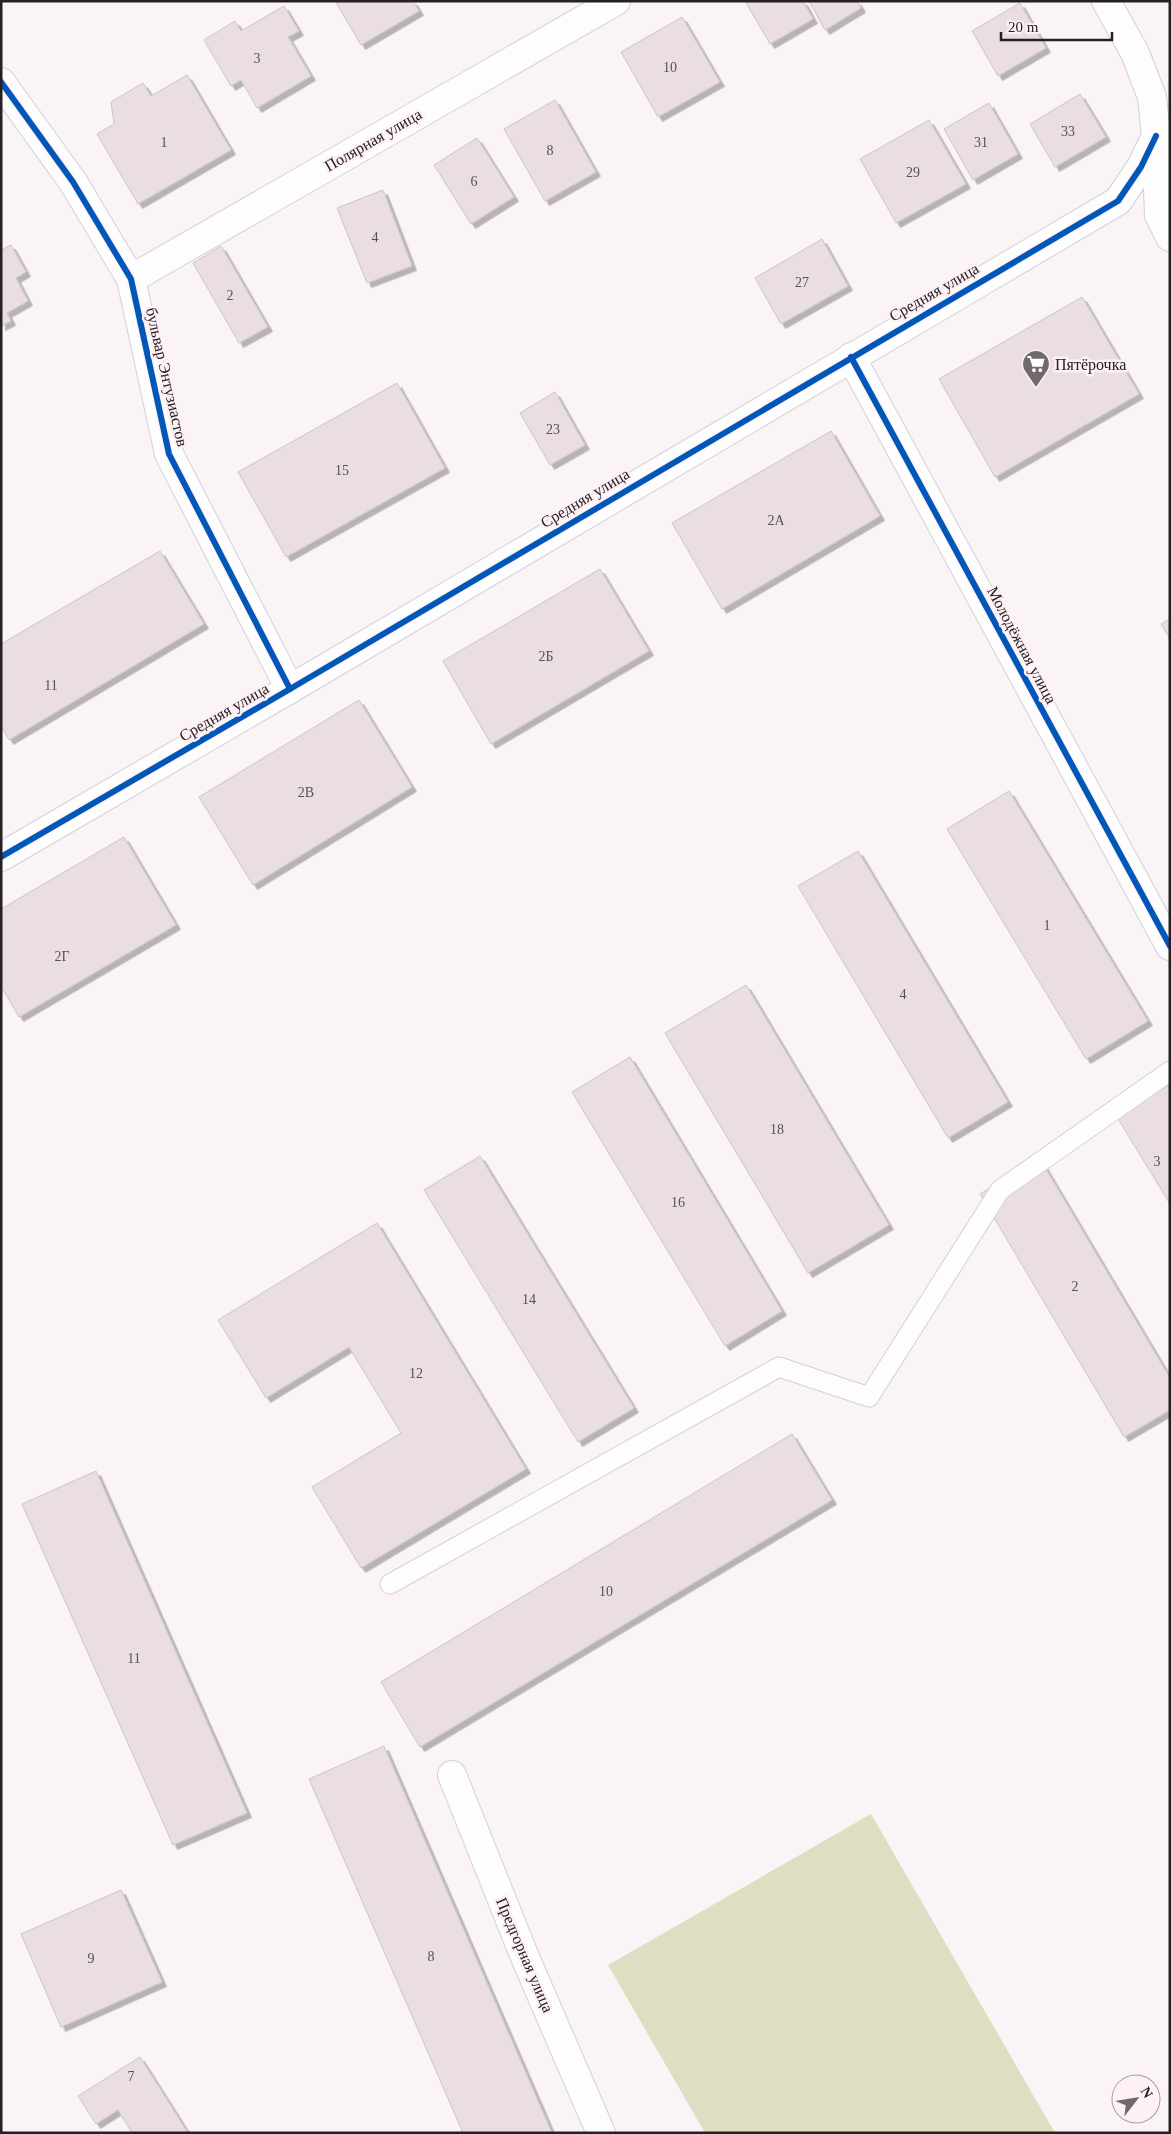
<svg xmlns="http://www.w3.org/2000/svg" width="1171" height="2134" viewBox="0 0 1171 2134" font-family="Georgia,serif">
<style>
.green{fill:#dedfc2}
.building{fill:#eadde3;stroke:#cbc5c8;filter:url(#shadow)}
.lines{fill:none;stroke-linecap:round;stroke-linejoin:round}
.lane-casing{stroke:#d4d0d2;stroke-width:21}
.street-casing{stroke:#d4d0d2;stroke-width:30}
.secondary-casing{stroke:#d4d0d2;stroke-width:30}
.lane{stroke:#fefdfe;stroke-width:19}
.street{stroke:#fefdfe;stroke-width:28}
.secondary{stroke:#fefdfe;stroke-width:28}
.cycleway-casing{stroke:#fdf1f6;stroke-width:9}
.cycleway{stroke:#0057b8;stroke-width:6}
.labels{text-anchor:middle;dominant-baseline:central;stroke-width:5;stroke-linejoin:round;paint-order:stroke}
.number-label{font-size:14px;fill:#585054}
.street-label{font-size:16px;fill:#262023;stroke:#fdf1f6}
.poi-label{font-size:16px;fill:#262023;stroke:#fdf1f6;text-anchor:start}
</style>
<defs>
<filter id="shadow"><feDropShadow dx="4.5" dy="4.5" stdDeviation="0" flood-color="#0004"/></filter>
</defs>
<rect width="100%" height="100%" fill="#faf4f7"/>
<path class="green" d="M871,1814l184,319h-350l-97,-168z"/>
<g class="building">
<path d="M335,1h78l6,10 -58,34z"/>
<path d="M745,1h58l10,18 -43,25z"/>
<path d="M809,1h48l4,7 -36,22z"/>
<path d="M1020,3l26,45 -48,28 -26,-45z"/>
<path d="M284,6l15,25 -11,6 23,39 -54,32 -16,-28 -10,6 -27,-46 31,-19 6,10z"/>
<path d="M682,17l38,65 -62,35 -37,-65z"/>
<path d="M187,75l44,75 -93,54 -41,-70 17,-10 -3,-22 32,-19 8,13z"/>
<path d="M1080,94l26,43 -51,30 -25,-43z"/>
<path d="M555,100l41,72 -51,29 -41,-72z"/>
<path d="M989,103l29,51 -45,26 -29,-51z"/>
<path d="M929,120l37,64 -70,39 -36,-64z"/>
<path d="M477,138l37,59 -43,27 -37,-59z"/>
<path d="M383,190l29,76 -45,17 -30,-75z"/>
<path d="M822,239l26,47 -67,38 -26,-46z"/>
<path d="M11,245l15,27 -10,6 12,23 -21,12 4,8 -10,5v-76z"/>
<path d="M221,246l47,81 -29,16 -46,-80z"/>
<path d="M1082,297l57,97 -144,83 -56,-98z"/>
<path d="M397,383l48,85 -159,89 -48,-85z"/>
<path d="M555,392l30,53 -35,20 -30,-52z"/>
<path d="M831,431l49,85 -158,93 -50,-86z"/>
<path d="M160,551l44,73 -195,116 -8,-14v-82z"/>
<path d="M600,569l49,82 -158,93 -48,-83z"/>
<path d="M1170,619v20l-9,-15z"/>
<path d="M359,700l53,87 -159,98 -54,-88z"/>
<path d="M1009,791l139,230 -62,38 -139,-230z"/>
<path d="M124,837l52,88 -157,92 -18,-31v-77z"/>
<path d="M858,851l150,251 -60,36 -150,-252z"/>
<path d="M746,985l143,240 -81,48 -143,-240z"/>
<path d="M630,1057l152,254 -57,35 -153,-254z"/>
<path d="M1170,1084v120l-53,-87z"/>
<path d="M480,1156l154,252 -56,34 -154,-252z"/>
<path d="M1040,1159l130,219v32l-46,27 -144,-243z"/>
<path d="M377,1223l149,246 -165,99 -49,-81 89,-54 -52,-86 -83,51 -48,-78z"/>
<path d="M792,1434l40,66 -412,247 -39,-65z"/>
<path d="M96,1471l151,342 -74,32 -151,-341z"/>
<path d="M384,1746l168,387h-89l-154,-354z"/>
<path d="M121,1890l41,92 -101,45 -40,-93z"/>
<path d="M140,2057l48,76h-56l-14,-23 -22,14 -18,-28z"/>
</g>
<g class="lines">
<defs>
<path id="lane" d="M390,1584l389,-217 90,30 131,-207 170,-119"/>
<g id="street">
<path d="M1,82l72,100 58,97 38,175 121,235"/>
<path d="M1170,137l-14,-1 3,79 11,22"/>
<path d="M131,279l485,-278"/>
<path d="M452,1775l72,180 77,178"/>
</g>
<g id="secondary">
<path d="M851,357l319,589"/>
<path d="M1,857l289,-168 828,-488 23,-34 15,-31 -4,-39 -17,-44 -29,-52"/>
</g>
</defs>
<use href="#lane" class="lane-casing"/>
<use href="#street" class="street-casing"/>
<use href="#secondary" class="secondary-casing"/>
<use href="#lane" class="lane"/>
<use href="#street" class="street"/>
<use href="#secondary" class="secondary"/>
<defs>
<g id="cycleway">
<path d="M1,82l72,100 58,97 38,175 121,235"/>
<path d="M851,357l319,589"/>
<path d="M1,857l289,-168 828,-488 23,-34 15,-31"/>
</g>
</defs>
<use href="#cycleway" class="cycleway-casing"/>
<use href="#cycleway" class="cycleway"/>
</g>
<defs>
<symbol id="supermarket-pin" viewBox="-11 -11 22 30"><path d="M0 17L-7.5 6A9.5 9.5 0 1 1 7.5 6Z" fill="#706a6d" stroke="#fdf1f6"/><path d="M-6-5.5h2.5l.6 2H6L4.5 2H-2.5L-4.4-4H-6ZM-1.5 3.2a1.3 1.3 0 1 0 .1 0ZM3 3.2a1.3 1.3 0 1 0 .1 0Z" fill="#fff"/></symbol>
</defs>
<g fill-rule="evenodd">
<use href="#supermarket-pin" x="1020" y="348" width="32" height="43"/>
</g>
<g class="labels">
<g class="number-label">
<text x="257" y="58">3</text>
<text x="670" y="67">10</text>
<text x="1068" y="131">33</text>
<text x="164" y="142">1</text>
<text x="981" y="142">31</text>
<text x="550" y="150">8</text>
<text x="913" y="172">29</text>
<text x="474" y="181">6</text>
<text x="375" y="237">4</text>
<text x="802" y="282">27</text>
<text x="230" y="295">2</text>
<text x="553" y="429">23</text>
<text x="342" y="470">15</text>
<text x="776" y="520">2А</text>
<text x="546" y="656">2Б</text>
<text x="51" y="685">11</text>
<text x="306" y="792">2В</text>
<text x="1047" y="925">1</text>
<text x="62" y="956">2Г</text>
<text x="903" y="994">4</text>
<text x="777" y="1129">18</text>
<text x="1157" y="1161">3</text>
<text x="678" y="1202">16</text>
<text x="1075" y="1286">2</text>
<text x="529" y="1299">14</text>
<text x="416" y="1373">12</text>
<text x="606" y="1591">10</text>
<text x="134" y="1658">11</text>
<text x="431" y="1956">8</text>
<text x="91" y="1958">9</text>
<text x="131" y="2076">7</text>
</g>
<g class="street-label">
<text transform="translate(373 140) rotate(-30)">Полярная улица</text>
<text transform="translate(934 292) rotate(-30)">Средняя улица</text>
<text transform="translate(167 377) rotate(77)">бульвар Энтузиастов</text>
<text transform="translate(585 498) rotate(-31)">Средняя улица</text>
<text transform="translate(1022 645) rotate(62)">Молодёжная улица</text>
<text transform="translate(224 712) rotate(-30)">Средняя улица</text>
<text transform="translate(525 1955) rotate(67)">Предгорная улица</text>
</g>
<g class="poi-label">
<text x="1055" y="364">Пятёрочка</text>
</g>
</g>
<rect width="1171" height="2134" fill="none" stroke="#262023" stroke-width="5"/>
<g transform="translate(1136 2099) rotate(59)"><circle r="24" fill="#fdf1f6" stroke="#a79da2"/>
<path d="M0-4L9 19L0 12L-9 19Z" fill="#706a6d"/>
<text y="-8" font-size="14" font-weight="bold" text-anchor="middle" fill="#262023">N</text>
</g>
<path d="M1001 32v8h111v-8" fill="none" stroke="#262023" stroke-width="2.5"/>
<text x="1008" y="32" font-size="15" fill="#262023" stroke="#fdf1f6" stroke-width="4" paint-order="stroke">20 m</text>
</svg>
